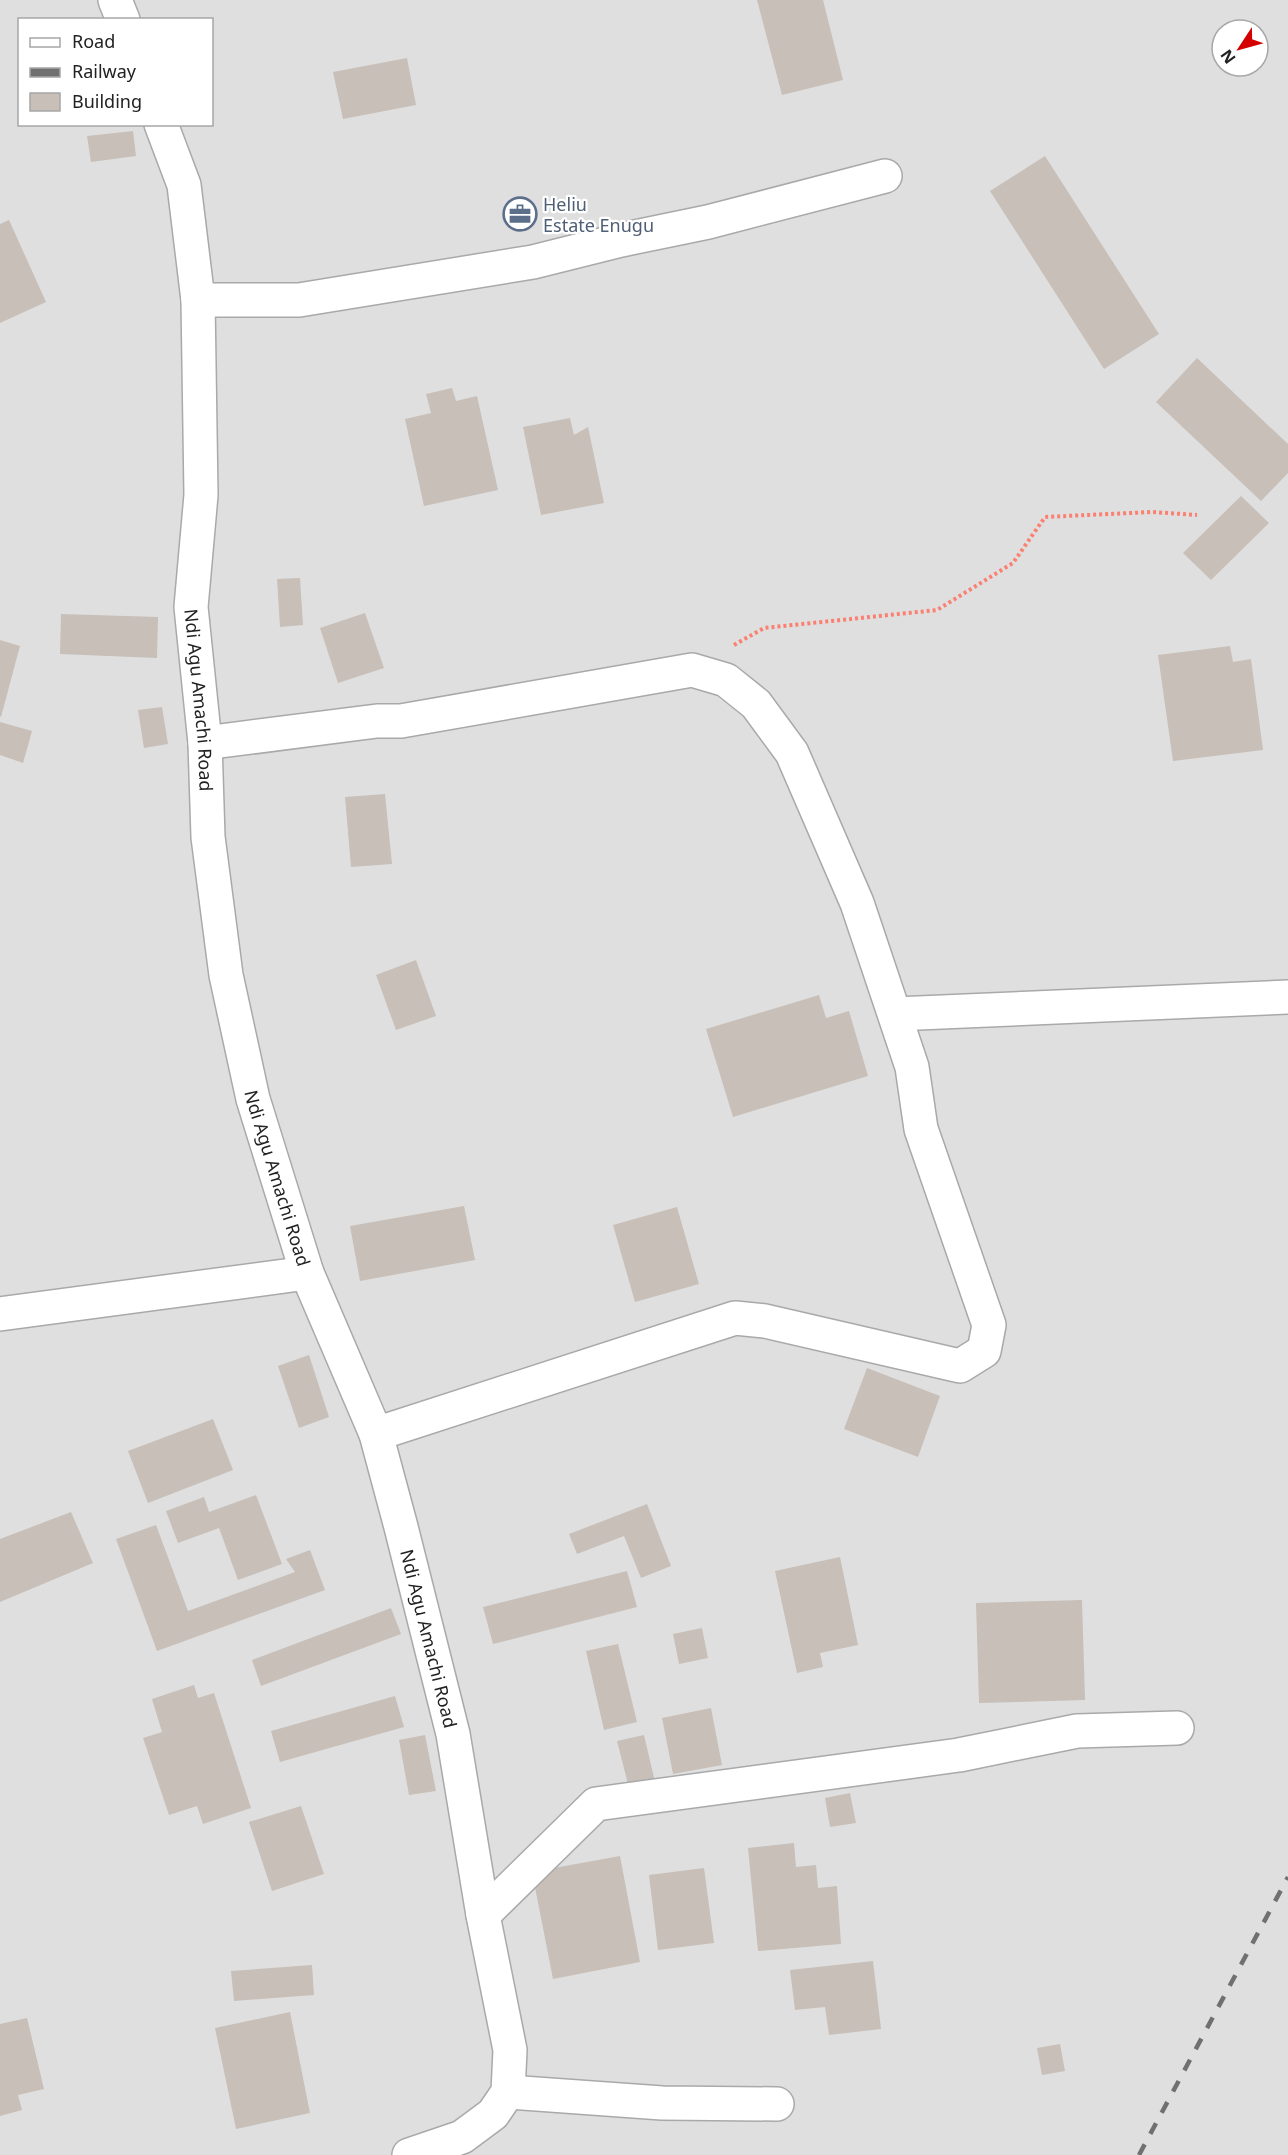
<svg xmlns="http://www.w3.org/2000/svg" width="1288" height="2155" viewBox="0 0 1288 2155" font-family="'Noto Sans',sans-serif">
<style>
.residential{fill:#e0dfdf;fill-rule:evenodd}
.building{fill:#c7bfb8}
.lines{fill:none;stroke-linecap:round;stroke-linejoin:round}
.minor-casing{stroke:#a9a9a9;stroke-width:36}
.path{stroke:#fa8072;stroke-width:4;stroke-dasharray:3 3;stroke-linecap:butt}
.minor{stroke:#fff;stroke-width:33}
.rail{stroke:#707070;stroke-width:4.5;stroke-dasharray:12 12;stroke-linecap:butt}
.labels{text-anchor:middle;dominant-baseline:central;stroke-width:4.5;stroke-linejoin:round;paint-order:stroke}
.service-label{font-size:18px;fill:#4e5e75;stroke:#fff;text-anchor:start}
.street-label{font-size:18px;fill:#222;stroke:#fff}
</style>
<rect width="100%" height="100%" fill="#f2efe9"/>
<path class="residential" d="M0,0h1288v2155h-1288zM20,20h192v104h-192zM1222,30h36v36h-36z"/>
<g class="building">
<path d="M757,0h66l20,80 -61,15z"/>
<path d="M407,58l9,47 -73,14 -10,-47z"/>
<path d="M133,131l3,25 -45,6 -4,-26z"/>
<path d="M1045,156l114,178 -55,35 -114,-178z"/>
<path d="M9,220l37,82 -46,21v-99z"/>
<path d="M1197,358l91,86v29l-27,28 -105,-99z"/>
<path d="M452,388l4,13 21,-5 21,94 -74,16 -19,-87 26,-6 -5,-19z"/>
<path d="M570,418l4,17 14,-8 16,76 -63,12 -18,-88z"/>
<path d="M1241,496l28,27 -58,57 -28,-27z"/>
<path d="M300,578l3,47 -23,2 -3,-48z"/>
<path d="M365,613l19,55 -46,15 -18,-55z"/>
<path d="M61,614l97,3 -1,41 -97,-4z"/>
<path d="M0,640l20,6 -19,71 -1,-1z"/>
<path d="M1230,646l3,16 18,-3 12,91 -90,11 -15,-106z"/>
<path d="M162,707l6,37 -24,4 -6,-38z"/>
<path d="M0,722l32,9 -9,32 -23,-8z"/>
<path d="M385,794l7,70 -41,3 -6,-70z"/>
<path d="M416,960l20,56 -40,14 -20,-55z"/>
<path d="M819,995l7,23 23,-7 19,65 -135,41 -27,-88z"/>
<path d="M464,1206l11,54 -115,21 -10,-55z"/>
<path d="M677,1207l22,77 -64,18 -22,-77z"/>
<path d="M309,1355l20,62 -30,11 -21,-62z"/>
<path d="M867,1368l73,28 -22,61 -74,-28z"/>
<path d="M213,1419l20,51 -85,33 -20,-52z"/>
<path d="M256,1495l26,69 -44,16 -19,-52 -41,15 -12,-32 38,-14 5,15z"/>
<path d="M647,1504l24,62 -30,12 -17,-42 -47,18 -8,-20z"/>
<path d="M71,1512l22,51 -93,39v-63z"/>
<path d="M156,1525l32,86 107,-39 -9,-13 24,-9 15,40 -168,61 -41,-112z"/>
<path d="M840,1557l18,88 -38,8 3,14 -26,6 -22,-102z"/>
<path d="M627,1571l10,36 -144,37 -10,-37z"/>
<path d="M1082,1600l3,100 -106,3 -3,-100z"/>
<path d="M391,1608l10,26 -140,52 -9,-26z"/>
<path d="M702,1628l6,30 -29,6 -6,-30z"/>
<path d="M618,1644l19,78 -33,8 -18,-79z"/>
<path d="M194,1685l4,13 16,-5 37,115 -48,16 -6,-18 -28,9 -26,-77 19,-6 -10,-33z"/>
<path d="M395,1696l9,31 -124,35 -9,-31z"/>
<path d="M711,1708l11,57 -49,9 -11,-56z"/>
<path d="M425,1735l11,56 -27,4 -10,-55z"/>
<path d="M644,1735l11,47 -26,6 -12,-47z"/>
<path d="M850,1793l6,30 -26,4 -5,-29z"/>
<path d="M301,1806l23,68 -52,17 -23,-69z"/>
<path d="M794,1843l2,24 20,-2 2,23 19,-2 4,58 -83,7 -10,-103z"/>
<path d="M620,1856l20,106 -87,17 -21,-107z"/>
<path d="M704,1868l10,75 -56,7 -9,-75z"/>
<path d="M873,1961l8,68 -52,6 -4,-28 -30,3 -5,-40z"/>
<path d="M312,1965l2,30 -80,6 -3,-30z"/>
<path d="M290,2012l20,101 -74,16 -21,-101z"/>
<path d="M27,2018l17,71 -26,6 4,15 -22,6v-92z"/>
<path d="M1060,2044l5,27 -23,4 -5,-27z"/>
</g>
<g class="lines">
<defs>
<g id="minor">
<path d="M115,0l8,20"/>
<path id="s1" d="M161,124l23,61 14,115 3,195 -10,112 14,136 3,94 18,138 27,124 54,174 69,161 25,93 52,207 30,181 27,135 -2,42 -15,22 -31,23 -53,18"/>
<path d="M198,300h101l234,-38 88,-22 87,-18 177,-46"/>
<path d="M205,743l172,-22h24l291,-51 34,10 30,24 36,49 65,150 55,164 9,62 68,196 -5,26 -24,15 -195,-45 -30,-3 -359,116"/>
<path d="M895,1014l393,-17"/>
<path d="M0,1314l307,-41"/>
<path d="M483,1915l113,-111 363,-49 118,-24 100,-3"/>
<path d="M508,2092l154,11 115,1"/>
</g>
</defs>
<use href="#minor" class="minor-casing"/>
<path class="path" d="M734,645l30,-17 173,-18 76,-47 32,-46 107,-5 45,3"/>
<use href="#minor" class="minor"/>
<path class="rail" d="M1139,2155l149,-278"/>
</g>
<defs>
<symbol id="office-ring" viewBox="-11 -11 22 22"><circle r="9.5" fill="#fff" stroke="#5c6f8a" stroke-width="1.5"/><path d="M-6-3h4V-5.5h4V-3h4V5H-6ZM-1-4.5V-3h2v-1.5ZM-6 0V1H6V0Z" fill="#5c6f8a"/></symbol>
</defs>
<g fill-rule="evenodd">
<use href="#office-ring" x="501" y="195" width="38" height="38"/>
</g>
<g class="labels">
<g class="service-label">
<text x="543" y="204">Heliu<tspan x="543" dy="21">Estate Enugu</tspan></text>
</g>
<g class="street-label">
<text stroke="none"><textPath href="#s1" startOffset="582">Ndi Agu Amachi Road</textPath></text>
<text stroke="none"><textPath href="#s1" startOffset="1068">Ndi Agu Amachi Road</textPath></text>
<text stroke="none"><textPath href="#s1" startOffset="1554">Ndi Agu Amachi Road</textPath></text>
</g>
</g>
<rect x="18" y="18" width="195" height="108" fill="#ffffff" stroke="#a7a7a7" stroke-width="1.5"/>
<rect x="30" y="38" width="30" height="9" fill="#ffffff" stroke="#a7a7a7" stroke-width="1.5"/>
<text x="72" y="48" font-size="18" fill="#222222">Road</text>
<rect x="30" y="68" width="30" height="9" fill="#707070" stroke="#a7a7a7" stroke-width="1.5"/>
<text x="72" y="78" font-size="18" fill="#222222">Railway</text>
<rect x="30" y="93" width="30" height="18" fill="#c7bfb8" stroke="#a7a7a7" stroke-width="1.5"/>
<text x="72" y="108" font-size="18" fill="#222222">Building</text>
<g transform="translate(1240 48) rotate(234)"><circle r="28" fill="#ffffff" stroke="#a7a7a7" stroke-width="1.5"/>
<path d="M0-4.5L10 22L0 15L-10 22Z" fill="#d40000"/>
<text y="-9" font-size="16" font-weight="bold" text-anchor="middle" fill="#222222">N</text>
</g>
</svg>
